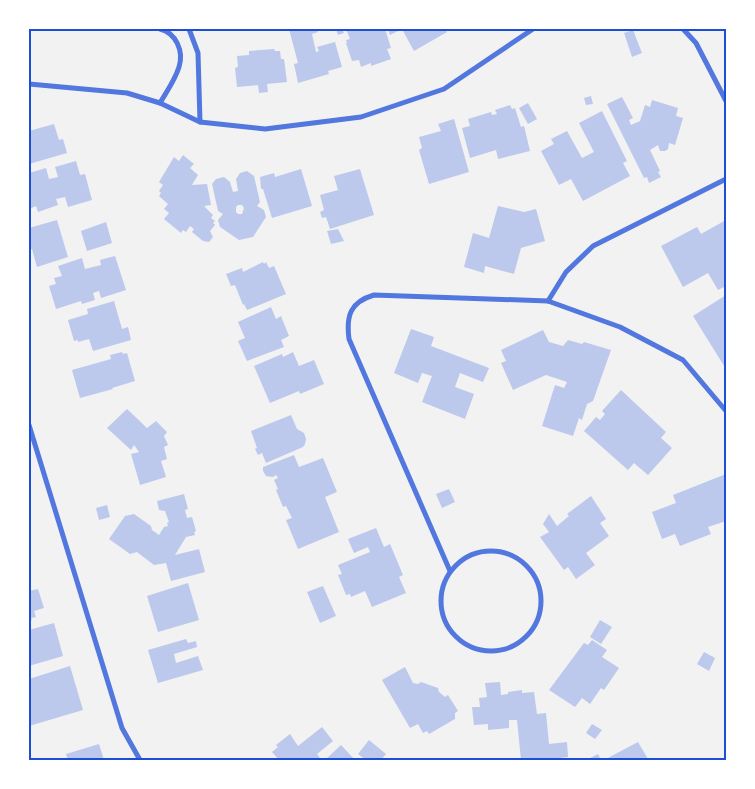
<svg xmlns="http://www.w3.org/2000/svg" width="755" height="789" viewBox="0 0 755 789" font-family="Raleway,sans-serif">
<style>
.building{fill:#bdc9ec;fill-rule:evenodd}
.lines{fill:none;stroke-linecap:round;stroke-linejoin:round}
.minor{stroke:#5277de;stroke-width:5}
.neatline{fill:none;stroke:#1d4ed8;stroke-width:2}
</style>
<rect width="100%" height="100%" fill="#f2f2f2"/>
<g class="building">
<path d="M289,29h28l1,3 -6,2 4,18 3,-1 -2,-4 18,-5 7,25 -14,4 1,3 -31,9 -4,-19 4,-1z"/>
<path d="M336,29h6l2,4 -6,2z"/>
<path d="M346,29h39l6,19 -4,1 4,10 -20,7v-3l-10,4 -2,-7 -7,1 -6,-18h1l-1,-3 4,-1z"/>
<path d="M388,29h57l2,3 -33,19 -12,-22 -12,6z"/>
<path d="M633,30l9,23 -10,4 -8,-24z"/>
<path d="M274,49l1,2h5l1,8h3l3,23 -20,2 1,8 -9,1 -1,-8 -21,2 -2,-19 3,-1 -1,-11 12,-1v-4z"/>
<path d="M591,96l2,8 -7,1 -2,-7z"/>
<path d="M622,97l11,21 -4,2 2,5 9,-4 5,-16 5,2 2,-7 26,8 -2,8 7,2 -8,27 -6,-2 -1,6 -3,2h-5l-2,-6 -8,5 10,21 -2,1 3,5 -12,6 -2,-6 -3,1 -37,-74z"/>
<path d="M528,103l9,16 -9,5 -9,-16z"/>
<path d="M510,105l2,4 3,-1 6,19 3,-1 6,25 -32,8 -2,-9 -26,8 -8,-30 8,-2 -2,-7 23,-7 1,3 5,-1 -2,-4z"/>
<path d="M602,111l25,50 -4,2 7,13 -47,25 -12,-22 -12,6 -18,-34 13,-7 -3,-5 16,-8 15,27 12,-6 -15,-29z"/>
<path d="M454,119l15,53 -40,12 -10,-34 3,-2 -3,-11 22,-6 -3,-7z"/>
<path d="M54,124l5,16 4,-1 4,14 -38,11v-33z"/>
<path d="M183,155l11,9 -4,4 8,7 -6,10 15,-1 4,21 -7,1 9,9 -2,3 4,3 -2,2 2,2 -5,6 3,6 -4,5 -6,-1 -11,-9 2,-3 -4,-3 -4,6 -3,-2 -2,3 -17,-14 5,-6 -5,-4 4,-5 -9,-8 2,-3 -2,-2 4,-6 -4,-3 15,-25 5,4z"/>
<path d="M76,161l4,14 5,-1 7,26 -24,7 -3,-10 -9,2 2,6 -20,7 -2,-6 -7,3v-36l17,-5 3,11 9,-2 -3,-10z"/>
<path d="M301,169l11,37 -40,12 -9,-29h-2l-1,-12 14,-4 1,4z"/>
<path d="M360,169l14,46 -44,14 -4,-12 -4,1 -2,-6 4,-2 -4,-15 18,-5 -4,-14z"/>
<path d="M247,171l7,5 6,26 -3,4 7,4 2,7 -13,20 -14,3 -19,-13 -2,-7 5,-6 -5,-3 -6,-27 4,-5 8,-2 6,5 3,10 5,-1 -2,-12 4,-6zM238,205h4l2,3 -2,6h-4l-2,-2v-5z"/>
<path d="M498,206l26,6 12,-3 9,32 -24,7 -7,26 -29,-8 -1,7 -20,-6 9,-34 16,5z"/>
<path d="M57,220l11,37 -31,10 -5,-18 -3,1v-22z"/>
<path d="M726,220v66l-8,4 -10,-17 -25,14 -22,-41 36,-19 4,7z"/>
<path d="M106,222l6,21 -25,8 -6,-20z"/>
<path d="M338,229l6,12 -13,3 -4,-13z"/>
<path d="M115,256l11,34 -25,8 -2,-7 -6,2 2,7 -13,4 -1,-3 -25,8 -7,-23 7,-2 -2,-6 8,-2 -4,-10 24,-8 3,11 16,-4 -1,-5z"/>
<path d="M263,262l1,2 2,-2 3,6 5,-2 12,28 -39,16 -3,-6 -1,1 -8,-20 -4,1 -5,-12 16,-6 1,4z"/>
<path d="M726,295v74l-33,-53z"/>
<path d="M114,301l8,28 6,-2 3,13 -38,11 -4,-12 -11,3v-2l-4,1 -6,-21 20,-6 -1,-5z"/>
<path d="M271,307l5,12 5,-3 8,20 -8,4 3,7 -37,14 -9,-20 7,-3 -7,-16z"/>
<path d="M411,329l23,8 -3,9 58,22 -6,14 -23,-9 -5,14 19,7 -9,25 -43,-17 10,-26 -10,-3 -4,10 -24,-10z"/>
<path d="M543,330l6,12 14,4 5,-6 14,4 2,-2 27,8 -18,51 -6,3 -5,16 -3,-2 -6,18 -31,-10 13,-41 9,3 3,-6 -21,-7 -33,15 -12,-27 5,-2 -5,-11z"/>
<path d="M122,352l1,2 4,-1 8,28 -23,7 1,1 -33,9 -8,-28 39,-11 -1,-4z"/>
<path d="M293,352l6,14 15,-6 10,24 -24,10 -1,-3 -29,12 -16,-37 28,-12 1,3z"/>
<path d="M621,390l45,42 -5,6 11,10 -24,27 -14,-12 -6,7 -44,-39 12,-14 4,3 5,-6 -3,-3z"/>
<path d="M127,409l20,19 9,-7 11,11 -3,4 4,9 -4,2 3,12 -6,2 5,16 -26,8 -9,-31 8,-2 -5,-7 -3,5 -24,-22z"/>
<path d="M291,415l6,14 7,4 2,6 -1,5 -2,3 -37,16 -4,-10 -4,2 -3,-6 2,-1 -6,-17z"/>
<path d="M294,455l5,12 24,-9 14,34 -12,5 14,35 -41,17 -12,-29 6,-2 -6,-12 -3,1 -7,-17 2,-1 -4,-9 4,-2 -2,-3 -3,2 -7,-1 -3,-5v-4z"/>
<path d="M726,474v47l-18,6 3,7 -31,12 -5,-12 -13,5 -10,-27 24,-9 -3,-8z"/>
<path d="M449,489l6,13 -13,6 -6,-14z"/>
<path d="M184,494l4,15 -3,1 2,8 5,-1 4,14 -2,1 1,3 -9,2 -11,18 24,-6 6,23 -34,9 -5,-18 -12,2 -17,-13 -7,2 -21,-15 16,-23 9,-2 17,12 1,4 7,5 5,-8 4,-1 -1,-3 2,-1 -4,-11 -6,-1 -2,-9z"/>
<path d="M591,496l15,23 -6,4 9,13 -23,17 9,12 -19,14 -8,-12 -4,3 -24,-33 9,-5 -6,-8 6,-10 8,12 12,-10 -2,-2z"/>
<path d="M107,505l3,12 -11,3 -3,-12z"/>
<path d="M376,528l8,19 6,-3 13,31 -4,2 7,16 -34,14 -7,-16 -14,6 -1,-3 -4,1 -8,-20 4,-1 -4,-9 32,-13 -2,-5 -14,6 -6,-14z"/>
<path d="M188,583l11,37 -41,12 -11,-36z"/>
<path d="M323,586l13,30 -16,7 -13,-31z"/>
<path d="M38,589l6,19 -10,3 2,6 -5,1 1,2 -3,1v-30z"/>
<path d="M600,620l12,7 -11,17 -11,-7z"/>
<path d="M54,623l9,33 -34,10v-36z"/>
<path d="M186,639l2,4 8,-2 1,6 -23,7 2,9 22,-7 5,14 -45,13 -10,-33z"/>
<path d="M592,640l15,10 -5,7 17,11 -15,22 -3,-2 -11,16 -8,-6 -7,9 -26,-17 35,-47 4,2z"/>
<path d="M704,652l11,6 -6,13 -12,-7z"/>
<path d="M70,666l13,44 -54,16v-47z"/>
<path d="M405,667l8,16 5,1 3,-2 17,6 1,4 6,5 3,-2 10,16 -3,2v6l-26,15 -2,-3 -4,2 -5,-9 -8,4 -28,-48z"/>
<path d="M500,682l1,13 7,-1v-2l14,-2v3l12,-1 3,22 9,-1 3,31 18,-2 1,15 -17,2v1h-30l-4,-40h-8v8l-21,2v-6l-14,1 -2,-18h8l-1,-9 8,-1 -2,-14z"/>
<path d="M592,724l10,6 -7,9 -9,-6z"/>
<path d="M322,727l11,14 -16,13 3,4 -3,2h-38l-7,-8 6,-5 -2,-2 14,-11 8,12z"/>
<path d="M369,740l17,14 -5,6h-15l-8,-6z"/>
<path d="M638,742l10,17 -2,1h-42z"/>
<path d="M99,744l5,16h-36l-2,-6z"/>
<path d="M341,745l14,15h-30z"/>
<path d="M598,754l3,6h-15z"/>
</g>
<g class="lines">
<g class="minor">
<path d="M160,29c16,4 24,22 19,38 -4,13 -12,24 -19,36"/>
<path d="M189,29l9,24 2,69"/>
<path d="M683,29l13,14 30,58"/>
<path d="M29,84l98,9 33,10 40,19 65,7 96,-12 83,-28 89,-60"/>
<path d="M548,301l18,-29 27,-26 133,-67"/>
<path d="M29,425l93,303 18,32"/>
<circle cx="491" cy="601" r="50"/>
<path d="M450,571l-101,-232c-3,-23 1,-37 25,-44l174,6 72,26 63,33 43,51"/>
</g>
</g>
<rect width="755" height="789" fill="none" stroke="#ffffff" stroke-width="60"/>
<rect x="30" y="30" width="695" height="729" class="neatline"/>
</svg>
